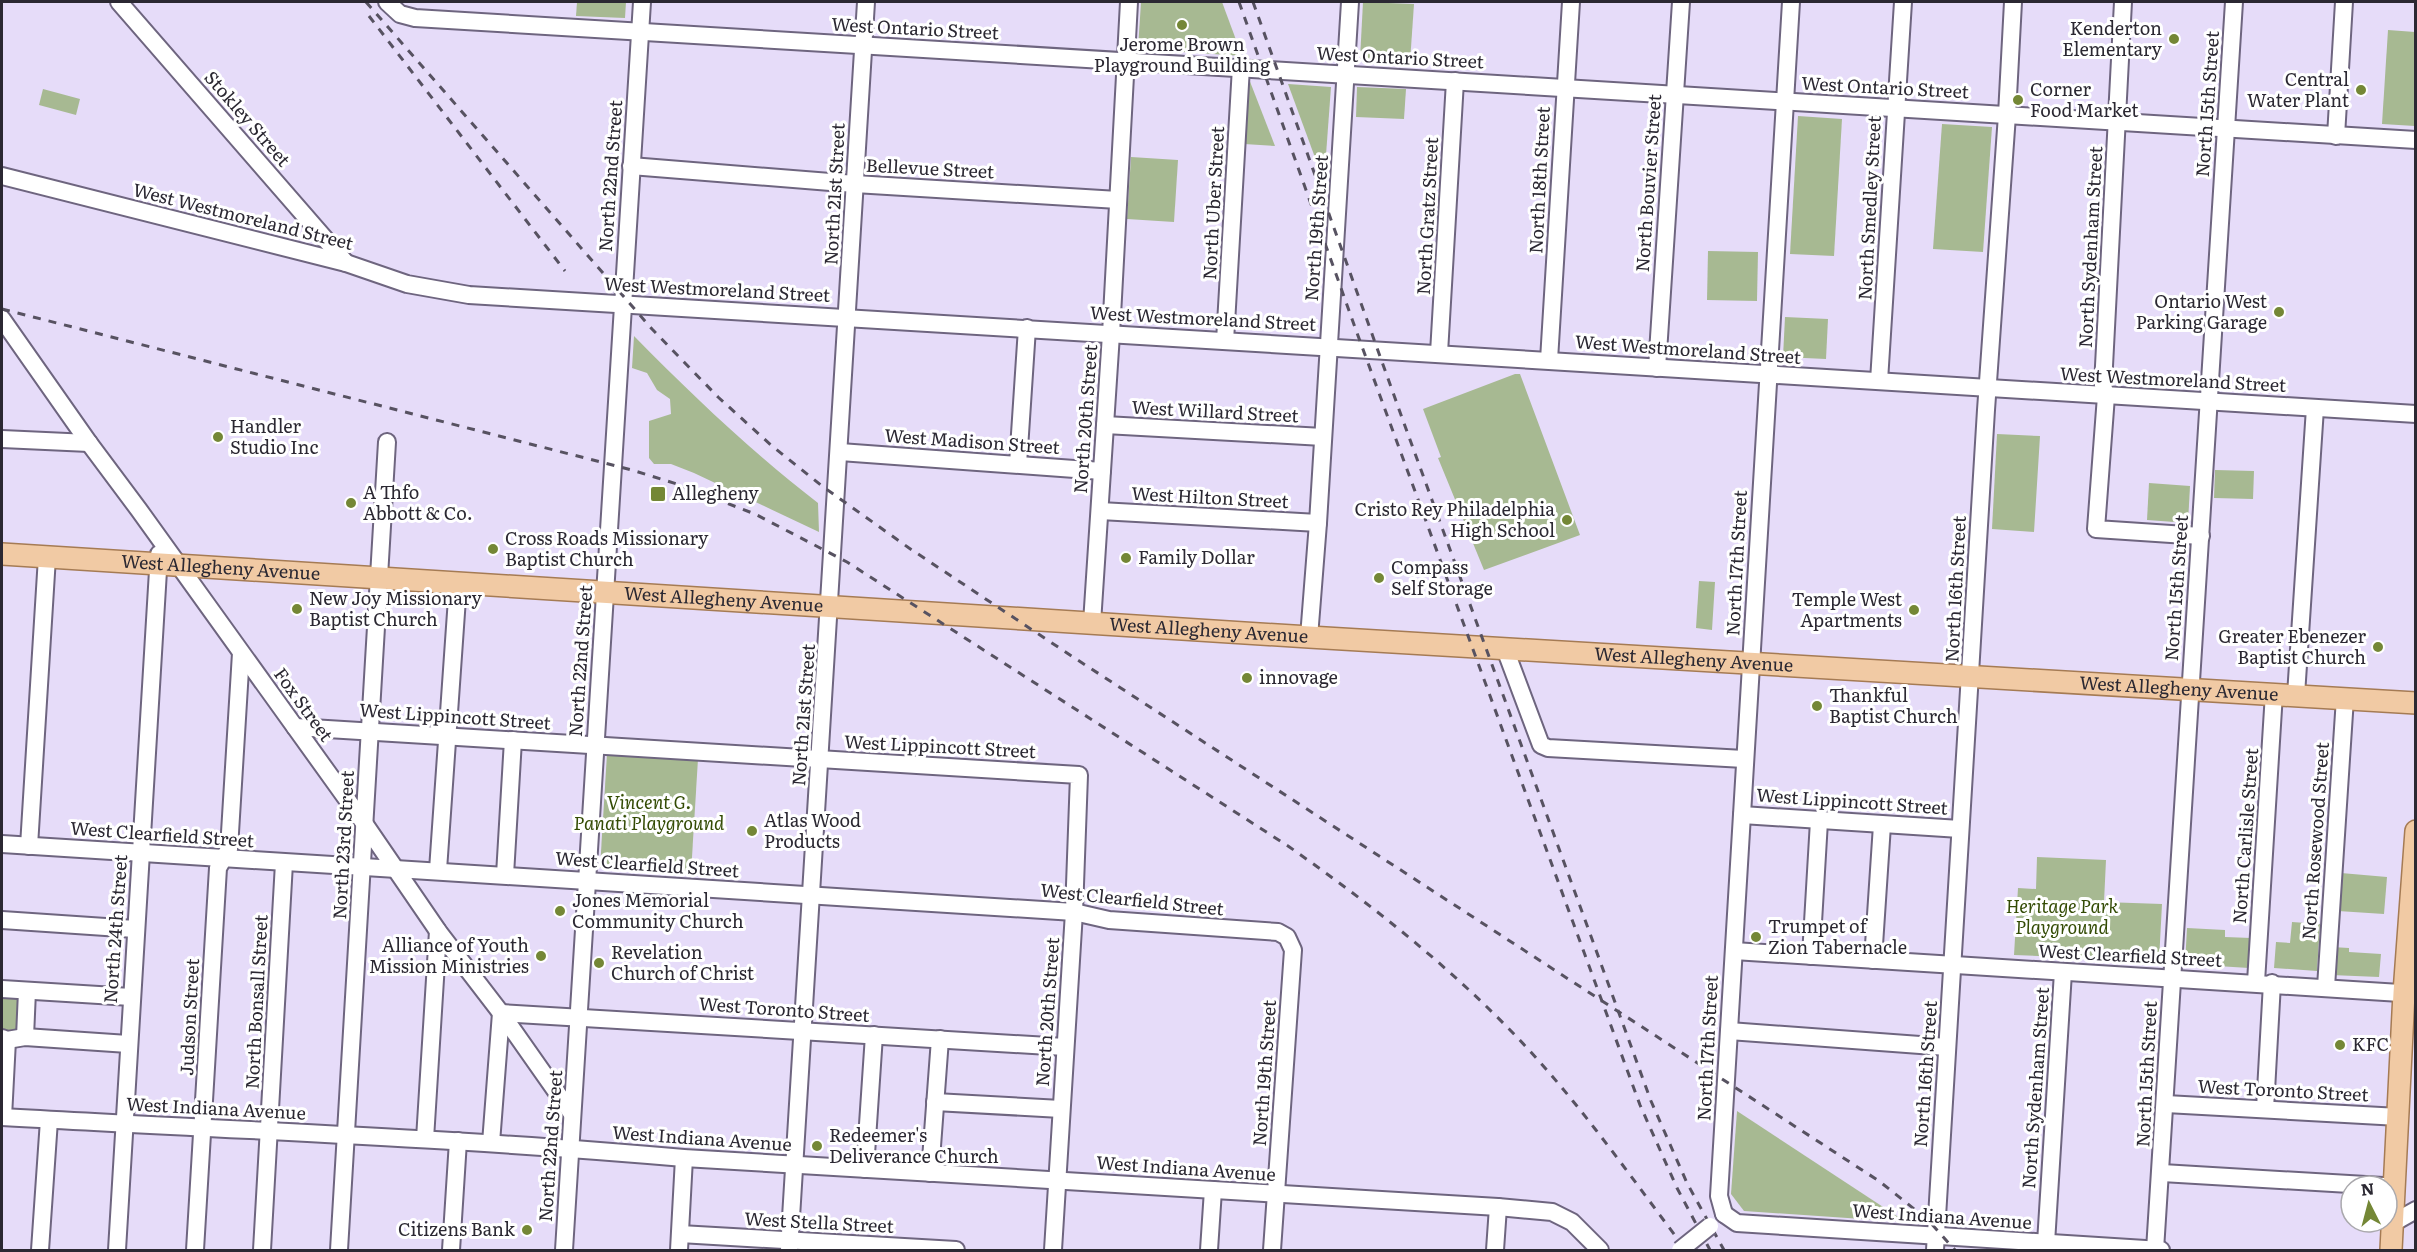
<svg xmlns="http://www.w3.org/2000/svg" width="2417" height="1252" font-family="Literata,serif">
<rect width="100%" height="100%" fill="#e6dcf9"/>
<g fill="#a7b992">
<path d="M577,2H626L625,18L576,16Z"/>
<path d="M1141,2H1222L1242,56L1138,49Z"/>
<path d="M1363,2L1414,4L1410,62L1360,59Z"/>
<path d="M2388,30L2415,32V126L2382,124Z"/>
<path d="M1249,79L1275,146L1244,144Z"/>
<path d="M1288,84L1331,87L1324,182Z"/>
<path d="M1357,87L1406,89L1404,119L1356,117Z"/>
<path d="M43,89L80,99L76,115L39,105Z"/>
<path d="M1798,116L1842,119L1834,256L1790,254Z"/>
<path d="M1942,124L1992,127L1983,252L1933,249Z"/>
<path d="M1131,157L1178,160L1174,222L1127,219Z"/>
<path d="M1708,251L1758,252L1757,301L1707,300Z"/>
<path d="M1785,317L1828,319L1826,359L1783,357Z"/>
<path d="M634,336C692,395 752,452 818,503L819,532L694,473L671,464H654L649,458V421L671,414L670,399L657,390L647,373L632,368Z"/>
<path d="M1515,374H1520L1580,535L1484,570L1438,458L1441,457L1423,409Z"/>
<path d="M1997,434L2040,436L2034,532L1992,529Z"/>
<path d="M2215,470L2254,471L2253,499L2214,498Z"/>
<path d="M2149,483L2190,486L2188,523L2147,520Z"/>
<path d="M1699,581L1715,582L1712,630L1696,628Z"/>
<path d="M607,754L698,759L691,873L600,868Z"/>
<path d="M2037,857L2106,860L2104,902L2162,904L2159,961L2014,955L2018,888L2036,889Z"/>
<path d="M2341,873L2387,877L2384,914L2338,911Z"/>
<path d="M2292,922L2320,924L2317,971L2274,968L2276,942L2290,943Z"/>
<path d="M2187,928L2225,930V937L2251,938L2249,968L2185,964Z"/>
<path d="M2332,947L2349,948V952L2381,954L2379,977L2331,975Z"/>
<path d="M2,994L22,996L19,1031L2,1030Z"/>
<path d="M1737,1111L1906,1222L1744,1211L1731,1194Z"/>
</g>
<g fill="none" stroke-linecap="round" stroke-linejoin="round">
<defs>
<g id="minor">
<path d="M119,2L346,263"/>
<path d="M387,2L400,14L415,18L2416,140"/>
<path d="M2123,2L2103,385L2106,396L2096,529L2201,536"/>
<path d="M2336,136L2344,2"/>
<path d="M631,166L855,184L1118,200"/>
<path d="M2,176L346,263L407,284L469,295L2416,414"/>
<path d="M2,319L89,443L139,510L364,823L438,931L501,1013L572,1114"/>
<path d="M1225,341L1241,67"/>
<path d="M1439,353L1455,81"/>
<path d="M1549,360L1571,2"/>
<path d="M1657,368L1681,2"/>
<path d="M1879,381L1903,2"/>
<path d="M1105,425L1323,437"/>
<path d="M2,439L89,443"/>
<path d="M840,452L1102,471"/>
<path d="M1018,464L1027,328"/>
<path d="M1100,511L1318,523"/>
<path d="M1092,623L1111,334L1129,2"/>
<path d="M1309,637L1318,523L1350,2"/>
<path d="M1505,649L1541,745L1548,748L1744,759"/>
<path d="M2296,695L2315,408"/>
<path d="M295,727L1079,775L1074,912L1053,1250"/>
<path d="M1742,815L1960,829"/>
<path d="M2,844L1074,912L1109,920L1278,932L1287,937L1293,950L1272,1250"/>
<path d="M29,846L47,557"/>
<path d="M438,870L458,584"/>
<path d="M505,875L513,740"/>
<path d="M2,920L135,929"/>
<path d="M1734,951L2416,994"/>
<path d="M1811,956L1819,821"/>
<path d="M1873,960L1882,825"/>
<path d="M2256,982L2274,693"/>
<path d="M2326,987L2345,698"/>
<path d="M2,989L131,997"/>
<path d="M1729,1031L1947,1047"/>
<path d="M25,1037L27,991"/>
<path d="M2,1038L7,1040L25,1037L128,1044"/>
<path d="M935,1102L1061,1109"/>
<path d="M2166,1104L2399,1117"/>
<path d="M2265,1109L2272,983"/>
<path d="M2,1117C229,1130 457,1138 684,1158L1498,1207L1552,1212L1572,1222L1600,1250"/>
<path d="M3,1117L7,1040"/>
<path d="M425,1139L438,931"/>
<path d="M491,1143L501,1013L1065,1047"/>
<path d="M865,1169L874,1035"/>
<path d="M930,1173L940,1039"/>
<path d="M2162,1173L2383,1186"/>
<path d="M1724,1214L1719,1196L1791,2"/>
<path d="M1724,1214L1737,1223L2161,1250"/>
<path d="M2393,1223L2416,1210"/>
<path d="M680,1234L956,1250"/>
<path d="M2046,1243L2063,972"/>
<path d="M40,1250L49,1120"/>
<path d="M117,1250L159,554"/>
<path d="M195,1250L218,868L229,849L241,653"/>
<path d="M262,1250L284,863"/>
<path d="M339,1250L387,442"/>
<path d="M451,1250L458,1141"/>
<path d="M564,1250L642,2"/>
<path d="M679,1250L684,1158"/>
<path d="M789,1250L866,2"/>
<path d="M1209,1250L1213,1190"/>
<path d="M1495,1250L1498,1207"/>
<path d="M1935,1250L1986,410L2007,115L2013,2"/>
<path d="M2155,1250L2234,2"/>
</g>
<g id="major">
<path id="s1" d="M2,554L1309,637L2416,703"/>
<path d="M2391,1250L2404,993L2416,831"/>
</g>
</defs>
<use href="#minor" stroke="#6e657f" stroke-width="20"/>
<use href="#major" stroke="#a57b54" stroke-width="24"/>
<use href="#minor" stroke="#fff" stroke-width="16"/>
<use href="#major" stroke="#f1caa4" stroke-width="21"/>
<g stroke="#575261" stroke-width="3" stroke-dasharray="8 8" stroke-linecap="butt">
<path d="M366,2L652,329L718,397L772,446L822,486L909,548L1070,655L1879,1181L1928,1220L1955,1250"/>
<path d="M1239,2L1357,333L1640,1105L1677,1188L1710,1250"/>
<path d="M1253,2L1405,426L1651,1101L1687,1183L1724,1250"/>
<path d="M369,16L565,271"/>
<path d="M2,309L632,470L677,484L755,514L847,562L1288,846C1368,902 1444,962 1512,1032C1577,1099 1630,1176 1686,1250"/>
</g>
<defs>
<path id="minor-bridge" d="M1680,1250L1710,1226"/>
</defs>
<use href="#minor-bridge" stroke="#6e657f" stroke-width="20" stroke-linecap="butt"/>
<use href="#minor-bridge" stroke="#fff" stroke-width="16"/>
</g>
<g fill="#748736" stroke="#fff" stroke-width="2">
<circle cx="1182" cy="25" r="6"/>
<circle cx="2174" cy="39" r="6"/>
<circle cx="2361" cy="90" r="6"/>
<circle cx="2018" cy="100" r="6"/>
<circle cx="2279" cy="312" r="6"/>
<circle cx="218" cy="437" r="6"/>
<rect x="650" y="486" width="16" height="16" rx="3"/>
<circle cx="351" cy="503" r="6"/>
<circle cx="1567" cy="520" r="6"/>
<circle cx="493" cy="549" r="6"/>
<circle cx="1126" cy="558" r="6"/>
<circle cx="1379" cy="578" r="6"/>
<circle cx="297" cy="609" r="6"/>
<circle cx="1914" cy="610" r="6"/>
<circle cx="2378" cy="647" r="6"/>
<circle cx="1247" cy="678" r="6"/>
<circle cx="1817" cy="706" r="6"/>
<circle cx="752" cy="831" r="6"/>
<circle cx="560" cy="911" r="6"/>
<circle cx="1756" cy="937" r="6"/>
<circle cx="541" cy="956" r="6"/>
<circle cx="599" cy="963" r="6"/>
<circle cx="2340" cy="1045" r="6"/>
<circle cx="817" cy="1146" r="6"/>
<circle cx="527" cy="1230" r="6"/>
</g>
<g text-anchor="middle" stroke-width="6" stroke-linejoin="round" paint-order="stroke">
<g font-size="18" fill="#2b2832" stroke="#fff">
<text transform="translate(915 29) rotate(3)" y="6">West Ontario Street</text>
<text transform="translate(1400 58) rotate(3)" y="6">West Ontario Street</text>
<text transform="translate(1885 88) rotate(3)" y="6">West Ontario Street</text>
<text transform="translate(2208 104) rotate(-86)" y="6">North 15th Street</text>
<text transform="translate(247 119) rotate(49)" y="6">Stokley Street</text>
<text transform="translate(930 169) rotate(3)" y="6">Bellevue Street</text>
<text transform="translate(611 176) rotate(-86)" y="6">North 22nd Street</text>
<text transform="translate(1540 180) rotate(-87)" y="6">North 18th Street</text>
<text transform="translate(1649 183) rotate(-86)" y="6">North Bouvier Street</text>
<text transform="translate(835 194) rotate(-87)" y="6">North 21st Street</text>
<text transform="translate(1214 203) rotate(-87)" y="6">North Uber Street</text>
<text transform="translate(1870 208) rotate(-87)" y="6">North Smedley Street</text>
<text transform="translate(1428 216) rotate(-87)" y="6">North Gratz Street</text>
<text transform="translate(243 217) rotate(14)" y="6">West Westmoreland Street</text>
<text transform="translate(1317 228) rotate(-86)" y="6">North 19th Street</text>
<text transform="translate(2091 247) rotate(-87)" y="6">North Sydenham Street</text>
<text transform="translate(717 290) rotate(3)" y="6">West Westmoreland Street</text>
<text transform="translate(1203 319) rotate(3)" y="6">West Westmoreland Street</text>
<text transform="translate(1688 350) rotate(4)" y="6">West Westmoreland Street</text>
<text transform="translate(2173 380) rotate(3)" y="6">West Westmoreland Street</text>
<text transform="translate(1215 412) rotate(3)" y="6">West Willard Street</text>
<text transform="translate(1086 419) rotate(-86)" y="6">North 20th Street</text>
<text transform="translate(972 442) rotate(4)" y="6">West Madison Street</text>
<text transform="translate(1210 498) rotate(3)" y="6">West Hilton Street</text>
<text transform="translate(1737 563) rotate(-87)" y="6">North 17th Street</text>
<text dy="6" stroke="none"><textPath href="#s1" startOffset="219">West Allegheny Avenue</textPath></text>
<text transform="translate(2177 588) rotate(-86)" y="6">North 15th Street</text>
<text transform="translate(1956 589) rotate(-87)" y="6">North 16th Street</text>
<text dy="6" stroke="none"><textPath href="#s1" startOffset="723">West Allegheny Avenue</textPath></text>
<text dy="6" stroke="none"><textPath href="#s1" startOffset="1209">West Allegheny Avenue</textPath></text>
<text dy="6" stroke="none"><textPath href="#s1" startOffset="1695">West Allegheny Avenue</textPath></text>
<text transform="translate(581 661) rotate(-86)" y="6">North 22nd Street</text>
<text dy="6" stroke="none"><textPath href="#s1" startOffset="2181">West Allegheny Avenue</textPath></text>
<text transform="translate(303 705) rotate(54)" y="6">Fox Street</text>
<text transform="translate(804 715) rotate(-86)" y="6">North 21st Street</text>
<text transform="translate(455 717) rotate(4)" y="6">West Lippincott Street</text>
<text transform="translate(940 747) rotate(3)" y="6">West Lippincott Street</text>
<text transform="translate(1852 802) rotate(4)" y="6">West Lippincott Street</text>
<text transform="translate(162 835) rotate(4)" y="6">West Clearfield Street</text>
<text transform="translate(2246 836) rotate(-86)" y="6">North Carlisle Street</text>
<text transform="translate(2316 841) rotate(-86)" y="6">North Rosewood Street</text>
<text transform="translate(344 845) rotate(-87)" y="6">North 23rd Street</text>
<text transform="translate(647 865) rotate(4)" y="6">West Clearfield Street</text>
<text transform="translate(1132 900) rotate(6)" y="6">West Clearfield Street</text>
<text transform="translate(116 929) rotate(-86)" y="6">North 24th Street</text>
<text transform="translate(2130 956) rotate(3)" y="6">West Clearfield Street</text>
<text transform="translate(257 1002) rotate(-87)" y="6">North Bonsall Street</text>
<text transform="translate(784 1010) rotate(4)" y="6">West Toronto Street</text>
<text transform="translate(1048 1012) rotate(-86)" y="6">North 20th Street</text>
<text transform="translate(190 1017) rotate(-87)" y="6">Judson Street</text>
<text transform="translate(1708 1048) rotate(-87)" y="6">North 17th Street</text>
<text transform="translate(1265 1073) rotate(-86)" y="6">North 19th Street</text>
<text transform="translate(1926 1074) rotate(-86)" y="6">North 16th Street</text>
<text transform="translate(2147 1074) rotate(-87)" y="6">North 15th Street</text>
<text transform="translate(2036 1088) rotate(-86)" y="6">North Sydenham Street</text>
<text transform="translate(2283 1091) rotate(3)" y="6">West Toronto Street</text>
<text transform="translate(216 1109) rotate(3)" y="6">West Indiana Avenue</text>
<text transform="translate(702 1139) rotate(4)" y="6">West Indiana Avenue</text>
<text transform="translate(551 1146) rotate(-86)" y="6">North 22nd Street</text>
<text transform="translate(1186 1169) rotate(4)" y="6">West Indiana Avenue</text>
<text transform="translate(1942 1217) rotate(4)" y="6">West Indiana Avenue</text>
<text transform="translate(819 1223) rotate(3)" y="6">West Stella Street</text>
</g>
<g font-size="18" fill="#2b2832" stroke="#fff" text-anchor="start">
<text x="2162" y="35" text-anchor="end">Kenderton<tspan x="2162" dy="21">Elementary</tspan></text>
<text x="1182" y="51" text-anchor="middle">Jerome Brown<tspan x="1182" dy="21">Playground Building</tspan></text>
<text x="2349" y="86" text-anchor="end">Central<tspan x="2349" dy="21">Water Plant</tspan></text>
<text x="2030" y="96">Corner<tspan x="2030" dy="21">Food Market</tspan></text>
<text x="2267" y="308" text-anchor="end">Ontario West<tspan x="2267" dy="21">Parking Garage</tspan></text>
<text x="230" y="433">Handler<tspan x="230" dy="21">Studio Inc</tspan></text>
<text x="363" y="499">A Thfo<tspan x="363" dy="21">Abbott &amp; Co.</tspan></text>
<text x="672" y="500">Allegheny</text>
<text x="1555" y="516" text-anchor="end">Cristo Rey Philadelphia<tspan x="1555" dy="21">High School</tspan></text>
<text x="505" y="545">Cross Roads Missionary<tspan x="505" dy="21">Baptist Church</tspan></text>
<text x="1138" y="564">Family Dollar</text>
<text x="1391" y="574">Compass<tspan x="1391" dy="21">Self Storage</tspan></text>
<text x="309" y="605">New Joy Missionary<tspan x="309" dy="21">Baptist Church</tspan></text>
<text x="1902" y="606" text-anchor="end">Temple West<tspan x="1902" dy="21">Apartments</tspan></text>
<text x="2366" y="643" text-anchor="end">Greater Ebenezer<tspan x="2366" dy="21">Baptist Church</tspan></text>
<text x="1259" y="684">innovage</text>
<text x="1829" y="702">Thankful<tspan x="1829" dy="21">Baptist Church</tspan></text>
<text x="764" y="827">Atlas Wood<tspan x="764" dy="21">Products</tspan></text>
<text x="572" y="907">Jones Memorial<tspan x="572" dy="21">Community Church</tspan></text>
<text x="1768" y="933">Trumpet of<tspan x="1768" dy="21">Zion Tabernacle</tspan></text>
<text x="529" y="952" text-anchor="end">Alliance of Youth<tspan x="529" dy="21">Mission Ministries</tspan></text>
<text x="611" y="959">Revelation<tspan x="611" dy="21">Church of Christ</tspan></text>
<text x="2352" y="1051">KFC</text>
<text x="829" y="1142">Redeemer's<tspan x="829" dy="21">Deliverance Church</tspan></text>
<text x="515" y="1236" text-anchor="end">Citizens Bank</text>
</g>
<g font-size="18" font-style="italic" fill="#334b04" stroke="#fff">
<text x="649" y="809">Vincent G.<tspan x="649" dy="21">Panati Playground</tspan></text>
<text x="2062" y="913">Heritage Park<tspan x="2062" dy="21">Playground</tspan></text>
</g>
</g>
<rect width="2417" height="1252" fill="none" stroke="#2b2832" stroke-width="6"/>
<g transform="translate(2369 1204) rotate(354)"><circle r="28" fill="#ffffff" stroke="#aaa9ad" stroke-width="1.5"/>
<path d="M0-4.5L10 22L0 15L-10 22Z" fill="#748736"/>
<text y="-9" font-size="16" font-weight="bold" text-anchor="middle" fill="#2b2832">N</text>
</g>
</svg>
